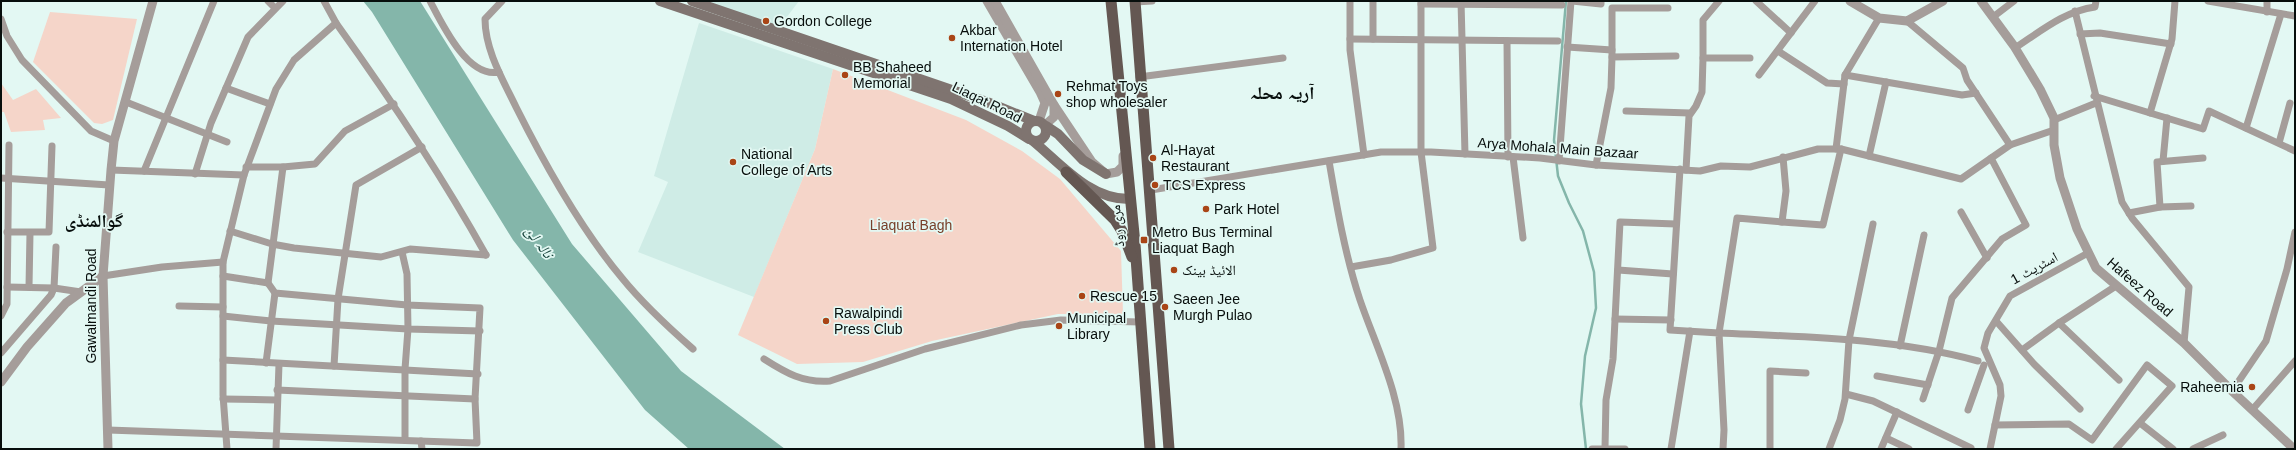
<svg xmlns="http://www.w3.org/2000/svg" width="2296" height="450" font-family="Helvetica,'Noto Naskh Arabic',sans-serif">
<rect width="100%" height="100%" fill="#e3f8f3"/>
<g fill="#cfece6">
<path d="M692,1H799L777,30Z"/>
<path d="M699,23L833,69L815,149L754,297L638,252L668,182L654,176Z"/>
</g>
<g fill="#f5d5c9">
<path d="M50,12L137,19L113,120L102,124L94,123L33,62Z"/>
<path d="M833,69L966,120L1022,151L1060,179L1121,251L1123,314H1058L932,341L863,362L797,364L738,335L815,149Z"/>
<path d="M1,83L13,100L36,89L61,118L43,120L45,130L11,132L4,112H1Z"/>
</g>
<path fill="#84b6aa" d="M363,1H420L572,244L681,371L785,449H689L645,410L513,240L372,12Z"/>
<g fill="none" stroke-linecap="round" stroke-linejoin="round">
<path stroke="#84b6aa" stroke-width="2.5" d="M1566,1L1554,140L1558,176L1569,203L1583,231L1594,272L1596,308L1585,356L1581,404L1586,449"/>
<g stroke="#a59d9a" stroke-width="7">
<path d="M268,1L275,8"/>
<path d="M430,1C442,24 468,79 499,72"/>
<path d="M502,1L485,19C485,50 503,80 516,107C545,165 580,228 622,278C643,304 668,327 693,349"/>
<path d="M1350,1V50L1364,155"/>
<path d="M1461,1L1465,154"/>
<path d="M1572,1L1601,4V1"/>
<path d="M1756,1L1791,33"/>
<path d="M2208,1L2295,16"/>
<path d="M1135,2L1152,1"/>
<path d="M1421,4L1562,5"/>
<path d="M2075,11L2122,202L2132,218L2189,287L2184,343"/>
<path d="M2267,12V1"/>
<path d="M1993,17L2014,1"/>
<path d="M1,19L7,36L22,60L91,131L114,141"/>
<path d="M1907,21L1963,68L1967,80L2010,145L2054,130"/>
<path d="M336,23C390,98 441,174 486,255"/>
<path d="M2080,34L2100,33L2171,44"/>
<path d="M1350,39L1558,41"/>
<path d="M1373,39V1"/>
<path d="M1507,41L1508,157"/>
<path d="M1567,47L1612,50"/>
<path d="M2015,48C2041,31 2065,11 2095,7L2096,1"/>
<path d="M1778,51L1827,83L1844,84"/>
<path d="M1612,57V8H1668"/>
<path d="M1703,58V20L1719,1"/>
<path d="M1759,75L1815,1"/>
<path d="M1845,75L1962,95L1976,93"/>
<path d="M1139,77L1283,58"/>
<path d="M226,88L270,104"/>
<path d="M2094,96L2203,129L2209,111L2295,151"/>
<path d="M126,102L227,142"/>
<path d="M1626,111L1690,113"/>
<path d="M2150,113L2172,39L2175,1"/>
<path d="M2054,120L2096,103"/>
<path d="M2246,128L2281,14"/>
<path d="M2279,143L2290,103"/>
<path d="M1836,149L1845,75L1879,18"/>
<path d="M1869,156L1886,82"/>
<path d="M1513,157L1523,238"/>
<path d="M1783,157L1786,191L1782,222L1737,218L1719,333C1806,337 1894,338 1978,361"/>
<path d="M1329,161C1337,208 1345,255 1360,300C1376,347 1403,399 1401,449"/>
<path d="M1559,161L1571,1"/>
<path d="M2163,161L2167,118"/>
<path d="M1596,165L1611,88L1612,57L1676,56"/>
<path d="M283,167L315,164L345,131L394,104"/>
<path d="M1680,169L1670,330L1719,333L1724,430L1723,449"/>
<path d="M111,170L244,175"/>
<path d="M1686,170L1689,116L1696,106L1702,92L1703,58H1750"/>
<path d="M144,171L214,1"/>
<path d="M195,174L211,123L248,37L283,1"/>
<path d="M1,178L109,185"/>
<path d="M1151,190L1381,152H1431L1540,158L1596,165L1700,171L1721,166L1750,167L1818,149H1841L1961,179L2010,145"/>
<path d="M2160,207L2157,162L2203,158"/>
<path d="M1961,212L1987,258"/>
<path d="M2129,213L2160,207L2191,206"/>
<path d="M1782,222L1823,225L1841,149"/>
<path d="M230,231L272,244L294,248L381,257L410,249L486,255"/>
<path d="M7,232H49L52,146"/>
<path d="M402,252L407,274L408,329L405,369V440"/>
<path d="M1351,267L1391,260L1433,248L1421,152V1"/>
<path d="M1618,270L1673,274"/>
<path d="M103,276L162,267L223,262"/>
<path d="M223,276L268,283"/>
<path d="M7,287L54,288L81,292"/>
<path d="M29,287L30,233"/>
<path d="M179,306L223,307"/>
<path d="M1,316L7,304L9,145"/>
<path d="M223,316L271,321L408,329L480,331"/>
<path d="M1615,319L1671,320"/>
<path d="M1996,321L2034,364L2080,409"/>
<path d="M2059,323L2119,380"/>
<path d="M1900,346L1924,235"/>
<path d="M2022,350L2059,323L2116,286"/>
<path d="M1,353L51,295L54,288L56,247"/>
<path d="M764,359C786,373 803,383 830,381L925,349L1021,325L1061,320L1140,322"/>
<path d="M223,360L478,374"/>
<path d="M266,363L275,293"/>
<path d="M334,366L338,299L356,185L422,147"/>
<path d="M1877,376L1928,385"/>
<path d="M277,390L475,399"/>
<path d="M2232,391L2266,341L2287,269L2295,232"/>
<path d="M1846,394L1873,401L1971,448"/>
<path d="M223,399L277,400"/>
<path d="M1923,399L1939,351L1952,298L2002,239L2026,225L1991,158"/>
<path d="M1968,410L1984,365"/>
<path d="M2252,410L2295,361"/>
<path d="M2140,423L2173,449"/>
<path d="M1995,425L2069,424L2092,440L2147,365L2172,386L2116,449"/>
<path d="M108,430L477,443L475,399L480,308L407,305L275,293L268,283L283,167H246"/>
<path d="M1886,438L1909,449"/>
<path d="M421,441L422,449"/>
<path d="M1605,448L1606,400L1613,359L1620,222L1676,224"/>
<path d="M227,449L223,395V262L244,175L276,89L294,60L336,23L324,1"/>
<path d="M276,449L279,364"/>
<path d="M1592,449H1625"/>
<path d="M1671,449L1690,331"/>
<path d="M1770,449V371L1806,373"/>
<path d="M1829,449L1840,420L1845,399L1849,340L1873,224"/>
<path d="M1881,449L1897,412"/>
<path d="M1990,449L2001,396L2000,385L1984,348L1988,333L2010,296L2088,253"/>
<path d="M2193,449L2223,435"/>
</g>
<g stroke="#a59d9a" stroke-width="9">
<path d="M987,1L1040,92L1045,103L1039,121"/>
<path d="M995,1L1054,105L1092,162L1106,174L1117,172L1123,166V156"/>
<path d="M1850,1L1879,18L1907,21L1943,1"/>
<path d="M1981,1L2014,46L2040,89L2054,118V145L2060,178L2077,229L2096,268L2184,343L2232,391L2294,449"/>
<path d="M1045,125L1054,117V105"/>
<path d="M1,382L27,347L66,303L103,276"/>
<path d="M108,449L103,276L111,170L114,141L153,1"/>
</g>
<g stroke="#7f7470" stroke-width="10">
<path d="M660,1L951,99L1008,126L1029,139"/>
<path d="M692,1L987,102L1034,121"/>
<circle cx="1036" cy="131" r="10"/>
<path d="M1046,126L1058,134L1083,160L1106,174"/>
<path d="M1033,141C1061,164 1089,199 1129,199"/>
</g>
<g stroke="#645752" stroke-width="11">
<path d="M1111,1L1135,244L1150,449"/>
<path d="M1135,1L1169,449"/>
<path d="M1066,172L1115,220L1122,231L1132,257"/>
</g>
</g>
<g fill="#a94516" stroke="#e3f8f3" stroke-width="1.5">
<circle cx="766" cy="21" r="4"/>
<circle cx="952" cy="38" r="4"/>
<circle cx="845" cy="75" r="4"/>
<circle cx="1058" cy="94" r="4"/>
<circle cx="1153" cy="158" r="4"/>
<circle cx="733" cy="162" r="4"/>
<circle cx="1155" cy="185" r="4"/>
<circle cx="1206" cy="209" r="4"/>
<rect x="1140" y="236" width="8" height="8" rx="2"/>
<circle cx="1174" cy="270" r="4"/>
<circle cx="1082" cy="296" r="4"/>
<circle cx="1165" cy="307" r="4"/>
<circle cx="826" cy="321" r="4"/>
<circle cx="1059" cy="326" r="4"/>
<circle cx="2252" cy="387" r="4"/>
</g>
<g text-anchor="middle" stroke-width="3.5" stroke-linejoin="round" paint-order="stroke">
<g font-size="14" fill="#070e0c" stroke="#e3f8f3" text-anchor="start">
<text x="774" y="26">Gordon College</text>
<text x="960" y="35">Akbar<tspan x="960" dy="16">Internation Hotel</tspan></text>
<text x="853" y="72">BB Shaheed<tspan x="853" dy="16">Memorial</tspan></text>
<text x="1066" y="91">Rehmat Toys<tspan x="1066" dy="16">shop wholesaler</tspan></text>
<text x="1161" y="155">Al-Hayat<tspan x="1161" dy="16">Restaurant</tspan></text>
<text x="741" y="159">National<tspan x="741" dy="16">College of Arts</tspan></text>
<text x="1163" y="190">TCS Express</text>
<text x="1214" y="214">Park Hotel</text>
<text x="1152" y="237">Metro Bus Terminal<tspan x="1152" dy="16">Liaquat Bagh</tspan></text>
<text x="1182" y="275">الائیڈ بینک</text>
<text x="1090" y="301">Rescue 15</text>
<text x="1173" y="304">Saeen Jee<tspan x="1173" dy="16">Murgh Pulao</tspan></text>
<text x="834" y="318">Rawalpindi<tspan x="834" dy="16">Press Club</tspan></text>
<text x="1067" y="323">Municipal<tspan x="1067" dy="16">Library</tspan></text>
<text x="2244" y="392" text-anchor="end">Raheemia</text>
</g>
<g font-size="14" fill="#070e0c" stroke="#e3f8f3">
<text transform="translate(987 102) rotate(26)" y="5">Liaqat Road</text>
<text transform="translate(1558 148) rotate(4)" y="5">Arya Mohala Main Bazaar</text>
<text transform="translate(1117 226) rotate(-96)" y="5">مری روڈ</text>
<text transform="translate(2034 268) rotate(-29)" y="5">اسٹریٹ 1</text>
<text transform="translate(2140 287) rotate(41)" y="5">Hafeez Road</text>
<text transform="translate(91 306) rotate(-90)" y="5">Gawalmandi Road</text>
</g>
<g font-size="14" fill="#78402a" stroke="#e3f8f3">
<text x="911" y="230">Liaquat Bagh</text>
</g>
<g font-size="15" font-style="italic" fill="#123f37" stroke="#e3f8f3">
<text transform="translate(539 242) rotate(53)" y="5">نالہ لئ</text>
</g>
<g font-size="18" font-weight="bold" fill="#070e0c" stroke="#e3f8f3">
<text x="1282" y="99">آریہ محلہ</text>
<text x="94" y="227">گوالمنڈی</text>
</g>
</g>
<rect width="2296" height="450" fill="none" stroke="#070e0c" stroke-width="4"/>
</svg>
